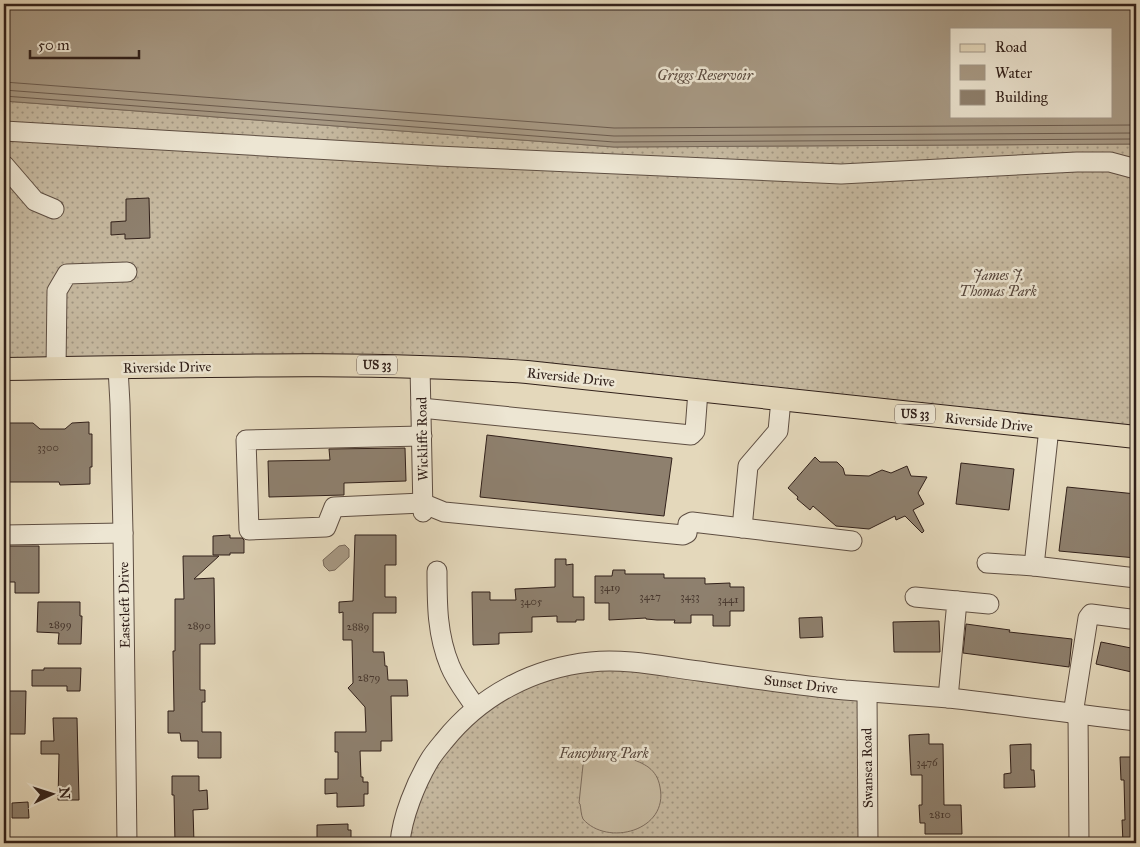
<svg xmlns="http://www.w3.org/2000/svg" width="1140" height="847" font-family="'IM FELL Great Primer',serif">
<defs>
<pattern id="grass-dots" width="8" height="8" patternUnits="userSpaceOnUse" patternTransform="scale(1.25)"><rect width="8" height="8" fill="#c6b9a0"/><path d="M2 2h.1M6 6h.1" fill="none" stroke="#a19682" stroke-width="1.8" stroke-linecap="round"/></pattern>
</defs>
<rect width="100%" height="100%" fill="#e4d8bb"/>
<filter id="stains"><feTurbulence type="fractalNoise" baseFrequency=".004" numOctaves="4"/><feColorMatrix values="0 0 0 0 .2 0 0 0 0 .09 0 0 0 0 .02 0 0 0 .5 -.17"/></filter>
<radialGradient id="worn" r=".72"><stop offset=".6" stop-color="#630" stop-opacity="0"/><stop offset="1" stop-color="#630" stop-opacity=".3"/></radialGradient>
<g fill="url(#grass-dots)" stroke="#7c6c5d">
<path d="M4,101L614,147L1136,144V437L527,372L4,369Z"/>
<path d="M592,661L867,692L868,843H400L413,793L476,708Z"/>
</g>
<path fill="#c6b9a0" stroke="#7c6c5d" d="M593,756H627L628,758C644,763 657,769 660,787C669,831 607,847 583,819C581,815 581,809 580,804L579,803L583,765Z"/>
<g fill="#a79984" stroke="#78695a" fill-rule="evenodd">
<path d="M4,4H1136V144L614,147L4,101ZM951,29H1111V116H951Z"/>
<path d="M345,545L349,549V557L335,570L329,571L324,566L323,560L339,546Z"/>
</g>
<g fill="none" stroke-linecap="round" stroke-linejoin="round">
<g stroke="#6c5c4f" stroke-width="1">
<path d="M4,82L614,128L1136,125"/>
<path d="M4,90L614,136L1136,133"/>
<path d="M4,96L614,142L1136,139"/>
</g>
</g>
<g fill="#8e806e" stroke="#31201a">
<path d="M149,198L150,238L125,239V234L111,235V222L126,221V199Z"/>
<path d="M89,422V434H92V467H90V484L60,485L59,482H7V461H4V423H33L40,429H65L72,423Z"/>
<path d="M487,435L672,458L664,516L480,497Z"/>
<path d="M405,448L406,481L344,483V495L269,497L268,461L330,460L329,449Z"/>
<path d="M815,457L820,462H837L843,468L845,475L869,476L882,470L891,473L907,466L911,476L927,477L918,493L924,504L913,510L924,531L922,533L905,516L896,520L895,516L869,529L836,526L813,506L810,510L797,499L798,497L788,488Z"/>
<path d="M961,463L1014,469L1009,510L956,504Z"/>
<path d="M1067,487L1136,494V558L1059,551Z"/>
<path d="M230,535V538H242L244,540V553H230V555H213V536Z"/>
<path d="M355,535H396V565H385V597H396V613H373V652H384L385,666H387L388,680H407L408,696H391L392,741H381V751H360L361,777H363V782H368V794H364V806L337,807V793L325,794V779H338V752H335V732H366L365,707L348,688L353,683L352,640H343V612L339,613V602L353,601Z"/>
<path d="M8,546H39V593H15V582H8Z"/>
<path d="M183,556H219L194,579L214,578L215,644H200V690H205V702H202V732H221V758H198V741H181L180,733H168V711H174L173,651H175V599H184Z"/>
<path d="M555,559H566V565L573,564V597H584V620H576V622H557V616L532,617V632L499,633V644L473,645L472,592H490V600H516L515,589L555,587Z"/>
<path d="M613,570H625V574H664V578H705V584L730,583V587H744V611H730V626H713V615H691V623H674L675,620H657L646,619V618L609,620V603H595V576H612Z"/>
<path d="M38,602H80V616H82L81,644H58L59,633L37,632Z"/>
<path d="M822,617L823,637L800,638L799,618Z"/>
<path d="M939,621L940,652H894L893,622Z"/>
<path d="M966,624L1010,630L1009,632L1072,639L1069,667L963,653Z"/>
<path d="M1101,642L1136,649V673L1096,664Z"/>
<path d="M44,668H81L80,691H67V686H32V670H44Z"/>
<path d="M9,691H26L25,734H8Z"/>
<path d="M53,718H77L79,800H58L59,754H41V741H54Z"/>
<path d="M929,734V744H943L944,805H961L962,834H925V823H920L919,805H922V775H911L909,735Z"/>
<path d="M1031,744V770H1034L1035,787L1004,788V774L1011,773L1010,745Z"/>
<path d="M1120,757H1136V843H1123L1122,820H1125L1124,780H1121Z"/>
<path d="M172,776H199V791L207,790L208,809L193,810L194,843H175L174,795H172Z"/>
<path d="M28,802L29,818H12V803Z"/>
<path d="M348,824V830H351V840H349V843H317V825Z"/>
</g>
<g fill="none" stroke-linecap="round" stroke-linejoin="round">
<defs>
<g id="minor">
<path d="M4,131L437,156L841,174L1077,162H1110L1136,169"/>
<path d="M4,165L35,201L54,209"/>
<path d="M420,366L423,512"/>
<path d="M118,368L120,404L123,533L127,843"/>
<path d="M56,369L57,291L67,274L127,272"/>
<path d="M421,408L691,435L695,431L698,391"/>
<path d="M1049,428L1034,566L1136,578"/>
<path d="M422,436L246,440L249,530L326,527L334,507L422,503L444,512L683,535L687,533L688,524L692,522L852,541"/>
<path d="M742,528L748,466L778,431L781,400"/>
<path d="M4,535L123,533"/>
<path d="M987,563L1034,566"/>
<path d="M437,571C437,604 437,635 450,666C456,681 467,694 476,708"/>
<path d="M915,597L957,601L948,698"/>
<path d="M957,601L989,604"/>
<path d="M867,692L868,843"/>
<path d="M1073,714L1088,618L1091,614L1130,619"/>
<path d="M1078,714L1079,843"/>
<path d="M400,843C402,817 416,783 429,761C433,754 439,747 444,741C481,695 533,668 591,662C625,658 666,667 699,671C748,678 796,685 845,690C880,693 914,695 949,698C1012,705 1074,714 1136,721"/>
</g>
<path id="major" d="M4,369C178,367 353,360 527,372L1136,437"/>
</defs>
<use href="#minor" stroke="#5e4e42" stroke-width="21"/>
<use href="#major" stroke="#31201a" stroke-width="24"/>
<use href="#minor" stroke="#ede6d3" stroke-width="19"/>
<use href="#major" stroke="#e4d8bb" stroke-width="22"/>
</g>
<g text-anchor="middle" stroke-width="5" stroke-linejoin="round" paint-order="stroke">
<g font-size="11" fill="#48382f">
<text x="48" y="451">3300</text>
<text x="610" y="591">3419</text>
<text x="650" y="600">3427</text>
<text x="690" y="600">3433</text>
<text x="728" y="603">3441</text>
<text x="531" y="605">3405</text>
<text x="60" y="628">2899</text>
<text x="199" y="629">2890</text>
<text x="358" y="630">2889</text>
<text x="369" y="681">2879</text>
<text x="927" y="766">3476</text>
<text x="940" y="818">2810</text>
</g>
<g fill="#ede6d3" stroke="#695b52" stroke-width="1">
<rect x="357" y="355.5" width="40" height="19" rx="4"/>
<rect x="895" y="404.5" width="40" height="19" rx="4"/>
</g>
<g font-size="12" font-weight="bold" fill="#31201a">
<text x="377" y="369">US 33</text>
<text x="915" y="418">US 33</text>
</g>
<g font-size="14" font-style="italic" fill="#56463c" stroke="#ede6d3">
<text x="998" y="280">James J.<tspan x="998" dy="16">Thomas Park</tspan></text>
<text x="604" y="758">Fancyburg Park</text>
</g>
<g font-size="14" fill="#31201a" stroke="#ede6d3">
<text transform="translate(167 367) rotate(-1)" y="5">Riverside Drive</text>
<text transform="translate(571 377) rotate(6)" y="5">Riverside Drive</text>
<text transform="translate(989 422) rotate(6)" y="5">Riverside Drive</text>
<text transform="translate(422 439) rotate(-91)" y="5">Wickliffe Road</text>
<text transform="translate(124 605) rotate(-91)" y="5">Eastcleft Drive</text>
<text transform="translate(801 684) rotate(7)" y="5">Sunset Drive</text>
<text transform="translate(867 768) rotate(-91)" y="5">Swansea Road</text>
</g>
<g font-size="15" font-style="italic" fill="#5a4a3f" stroke="#ede6d3">
<text x="705" y="80">Griggs Reservoir</text>
</g>
</g>
<rect width="1140" height="847" fill="none" stroke="#e4d8bb" stroke-width="20"/>
<rect x="5" y="5" width="1130" height="837" fill="none" stroke="#31201a" stroke-width="2.5"/>
<rect x="10" y="10" width="1120" height="827" fill="none" stroke="#31201a"/>
<rect x="950" y="28" width="162" height="90" fill="#ede6d3" stroke="#a29789"/>
<rect x="960" y="44" width="25" height="8" fill="#e4d8bb" stroke="#a29789"/>
<text x="995" y="52" font-size="15" fill="#31201a">Road</text>
<rect x="960" y="65" width="25" height="15" fill="#a79984" stroke="#a29789"/>
<text x="995" y="78" font-size="15" fill="#31201a">Water</text>
<rect x="960" y="90" width="25" height="15" fill="#8e806e" stroke="#a29789"/>
<text x="995" y="102" font-size="15" fill="#31201a">Building</text>
<g transform="translate(52 794) rotate(86)" stroke="#ede6d3" stroke-width="4" paint-order="stroke">
<path d="M0-4L9 19L0 12L-9 19Z" fill="#31201a"/>
<text y="-8" font-size="14" font-weight="bold" text-anchor="middle" fill="#31201a">N</text>
</g>
<path d="M30 50v8h109v-8" fill="none" stroke="#31201a" stroke-width="2.5"/>
<text x="38" y="50" font-size="15" fill="#31201a" stroke="#ede6d3" stroke-width="4" paint-order="stroke">50 m</text>
<rect width="100%" height="100%" filter="url(#stains)"/>
<rect width="100%" height="100%" fill="url(#worn)"/>
</svg>
